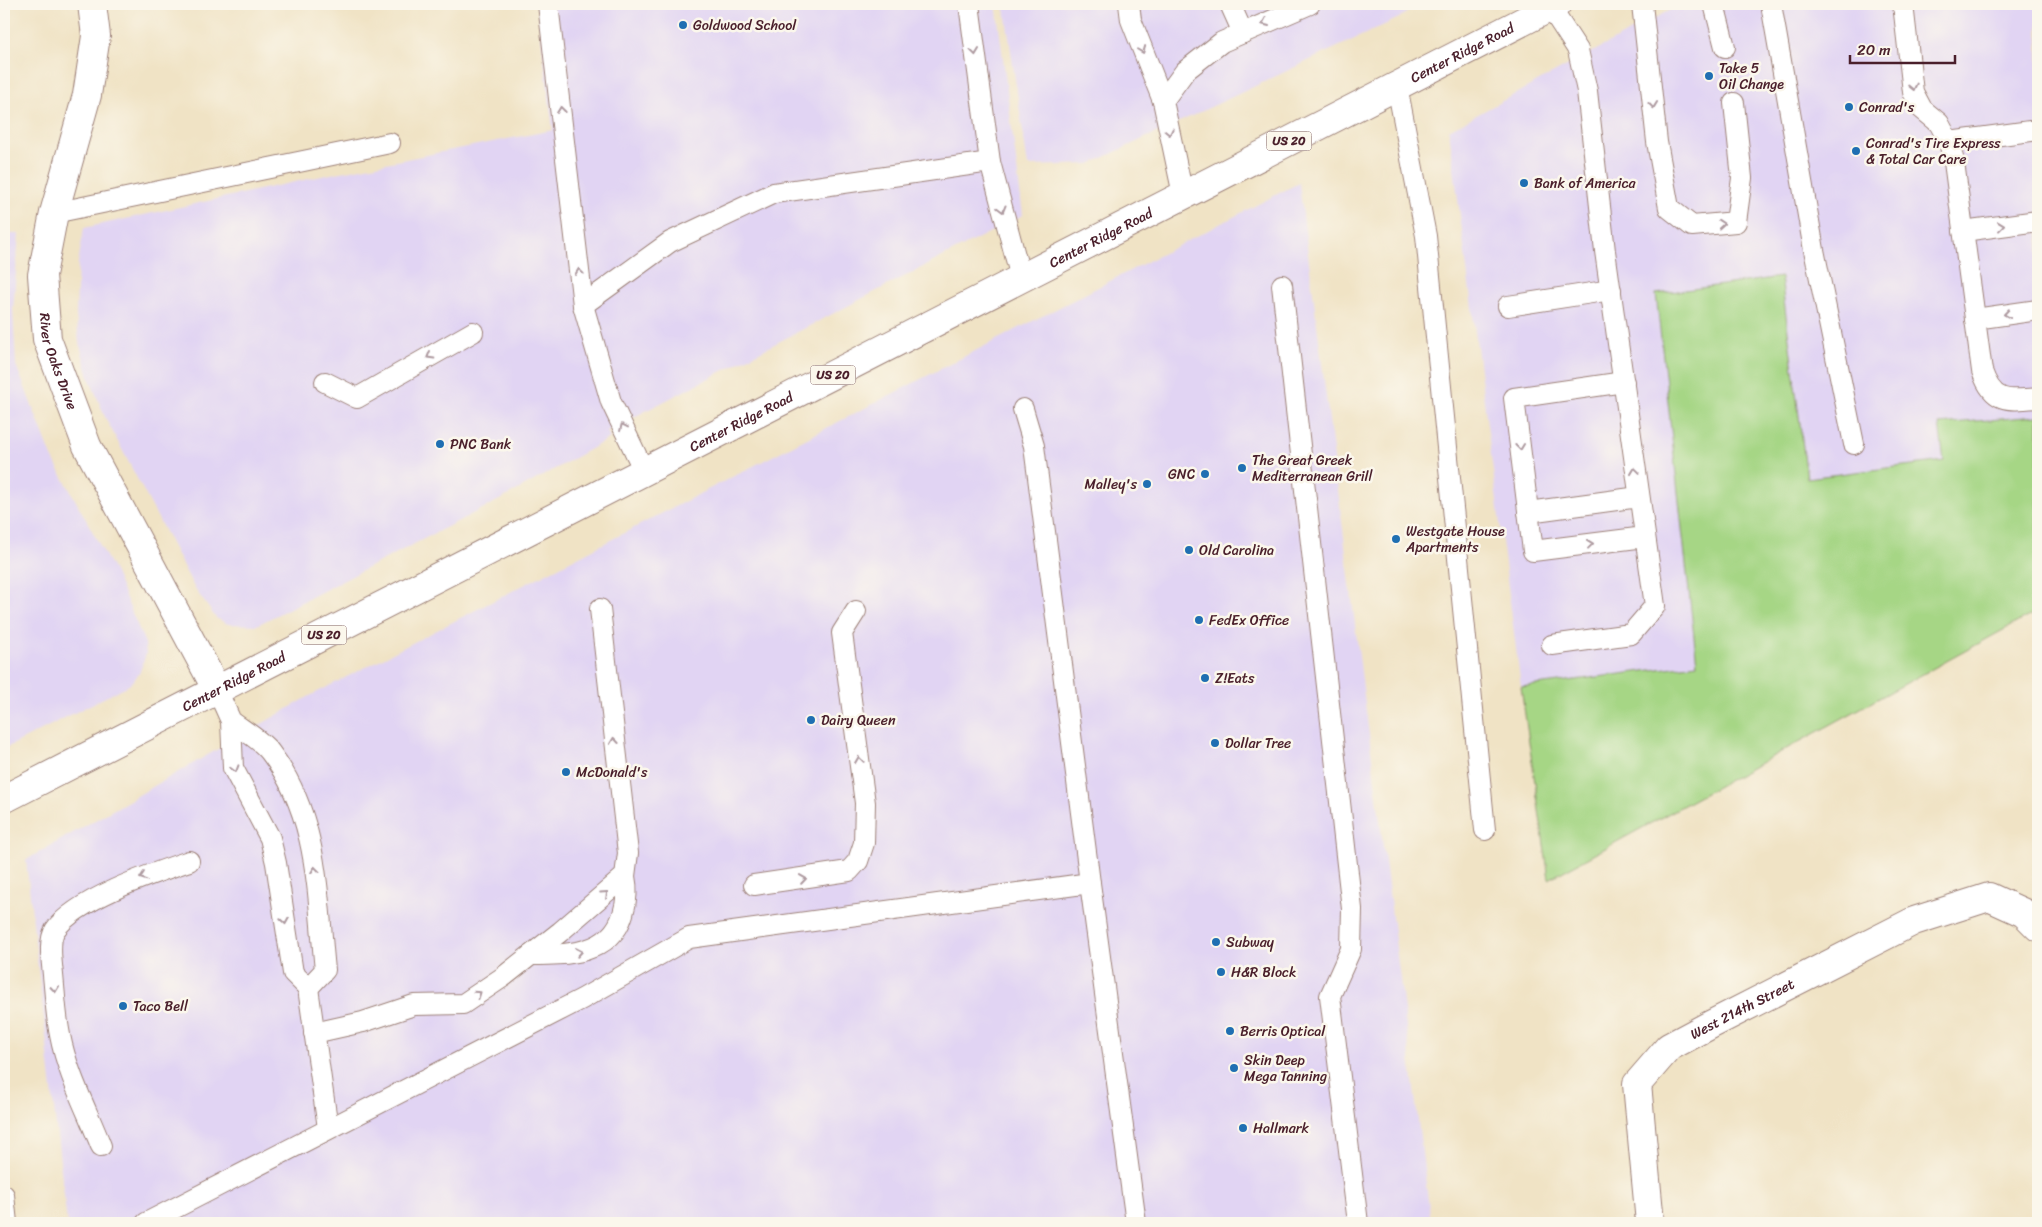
<svg xmlns="http://www.w3.org/2000/svg" width="2042" height="1227" font-family="Sriracha,sans-serif">
<rect width="100%" height="100%" fill="#fbf7ec"/>
<filter id="ink" filterUnits="userSpaceOnUse"><feTurbulence type="fractalNoise" baseFrequency=".02" numOctaves="2"/><feDisplacementMap in="SourceGraphic" scale="10" xChannelSelector="R" yChannelSelector="G"/><feConvolveMatrix kernelMatrix="1 2 1 2 8 2 1 2 1" color-interpolation-filters="sRGB"/></filter>
<filter id="wash" filterUnits="userSpaceOnUse"><feTurbulence type="fractalNoise" baseFrequency=".0096" numOctaves="4" result="noise"/><feDisplacementMap in="SourceGraphic" scale="20" xChannelSelector="R" yChannelSelector="G"/><feGaussianBlur stdDeviation="1.12" result="paint"/><feColorMatrix in="noise" values="0 0 0 0 0 0 0 0 0 0 0 0 0 0 0 0 0 1.4 0 .05"/><feComposite in="paint" operator="in"/></filter>
<g filter="url(#wash)">
<rect width="100%" height="100%" fill="#f0e3c5"/>
<g fill="#e1d4f3">
<path d="M537,4H996L1023,215L607,431L610,438L505,497L257,625L228,624L216,618L195,589L105,417L89,377L79,342L76,314L78,263L84,228L336,173L553,130Z"/>
<path d="M1004,4H1418L1399,18L1090,164L1028,166Z"/>
<path d="M1681,4H2038V416L1939,424L1944,461L1807,478L1781,277L1656,294L1697,664L1521,687L1449,130Z"/>
<path d="M1299,183L1431,1223H67L26,860L310,696Z"/>
<path d="M4,234H19L13,310L16,365L52,457L115,573L145,643L146,654L139,674L129,685L4,749Z"/>
</g>
<path fill="#a6d685" stroke="#787a58" d="M1781,277L1807,478L1944,461L1939,424L2038,416V611L1549,879L1521,687L1697,664L1656,294Z"/>
</g>
<g filter="url(#ink)">
<g fill="none" stroke-linecap="round" stroke-linejoin="round">
<defs>
<g id="service">
<path d="M548,4L583,305L611,402L644,471"/>
<path d="M969,4L990,162L1021,278"/>
<path d="M1129,4L1131,20L1163,101"/>
<path d="M1230,4L1243,33"/>
<path d="M1642,4L1657,142L1669,208L1692,226L1736,222L1742,178L1734,103"/>
<path d="M1714,4L1725,47"/>
<path d="M1771,4L1814,250L1854,444"/>
<path d="M1903,4L1913,92L1922,109L1939,123L1949,142L1954,162L1982,371C1993,403 2007,401 2038,398"/>
<path d="M1550,7L1578,50L1587,91L1605,251L1655,606L1631,634L1552,645"/>
<path d="M1397,86L1426,236L1485,830"/>
<path d="M1949,142L2038,130"/>
<path d="M1183,195L1163,101L1185,71L1222,42L1310,4"/>
<path d="M54,213L390,143"/>
<path d="M1963,231L2038,221"/>
<path d="M1282,285L1352,909L1351,949L1330,996L1358,1223"/>
<path d="M583,305L670,242L774,193L990,162"/>
<path d="M1508,306L1611,290"/>
<path d="M1975,319L2038,310"/>
<path d="M325,382L357,398L473,332"/>
<path d="M1624,382L1514,398L1533,551L1645,537"/>
<path d="M1528,512L1639,497"/>
<path d="M217,690L231,721L233,768L270,838L276,863L293,973L308,988L325,970C317,893 319,816 270,752C261,740 243,730 231,721"/>
<path d="M1090,883L1136,1223"/>
<path d="M754,885L849,871L858,861L864,843L865,803L842,633L856,611"/>
<path d="M531,955C566,955 611,955 623,914C627,901 628,890 625,876"/>
<path d="M308,988L328,1128"/>
<path d="M314,1033L363,1022L414,1005L463,1004L503,977L560,932L625,876L628,853L600,609"/>
<path d="M101,1146C87,1110 67,1073 60,1035C56,1016 55,995 53,975C52,963 48,941 55,930C76,899 154,873 189,861"/>
<path d="M4,1195L7,1223"/>
<path d="M146,1223L582,999L689,938L1090,883L1034,446L1023,409"/>
</g>
<g id="minor">
<path id="s1" d="M92,4L96,36L87,95L54,213L42,275L47,339L87,446L217,690"/>
<path id="s2" d="M1650,1223L1637,1084L1669,1047L1712,1024L1914,921L1989,897L2024,913L2038,927"/>
</g>
<g id="primary">
<path id="s3" d="M4,799L1557,4"/>
</g>
</defs>
<use href="#service" stroke="#9d8178" stroke-width="22"/>
<use href="#minor" stroke="#9d8178" stroke-width="30"/>
<use href="#primary" stroke="#9d8178" stroke-width="30"/>
<use href="#service" stroke="#fff" stroke-width="20"/>
<use href="#minor" stroke="#fff" stroke-width="28"/>
<use href="#primary" stroke="#fff" stroke-width="28"/>
</g>
<defs><path id="oneway-chevron" d="M-2-3.5L2.5 0L-2 3.5" fill="none" stroke-width="1.6" stroke-linecap="round" stroke-linejoin="round" transform="scale(1.25)"/></defs>
<g stroke="#ae9aa0">
<use href="#oneway-chevron" transform="translate(1265 23) rotate(156)"/>
<use href="#oneway-chevron" transform="translate(1142 50) rotate(69)"/>
<use href="#oneway-chevron" transform="translate(975 52) rotate(83)"/>
<use href="#oneway-chevron" transform="translate(1913 87) rotate(77)"/>
<use href="#oneway-chevron" transform="translate(1653 105) rotate(84)"/>
<use href="#oneway-chevron" transform="translate(561 110) rotate(-97)"/>
<use href="#oneway-chevron" transform="translate(1169 132) rotate(78)"/>
<use href="#oneway-chevron" transform="translate(1002 209) rotate(75)"/>
<use href="#oneway-chevron" transform="translate(1721 224) rotate(-5)"/>
<use href="#oneway-chevron" transform="translate(2001 226) rotate(-7)"/>
<use href="#oneway-chevron" transform="translate(579 272) rotate(-97)"/>
<use href="#oneway-chevron" transform="translate(2007 314) rotate(172)"/>
<use href="#oneway-chevron" transform="translate(430 356) rotate(150)"/>
<use href="#oneway-chevron" transform="translate(623 427) rotate(-115)"/>
<use href="#oneway-chevron" transform="translate(1520 447) rotate(83)"/>
<use href="#oneway-chevron" transform="translate(1635 471) rotate(-98)"/>
<use href="#oneway-chevron" transform="translate(1590 544) rotate(-7)"/>
<use href="#oneway-chevron" transform="translate(614 741) rotate(-96)"/>
<use href="#oneway-chevron" transform="translate(859 760) rotate(-98)"/>
<use href="#oneway-chevron" transform="translate(235 769) rotate(73)"/>
<use href="#oneway-chevron" transform="translate(315 870) rotate(-96)"/>
<use href="#oneway-chevron" transform="translate(143 877) rotate(161)"/>
<use href="#oneway-chevron" transform="translate(803 879) rotate(-8)"/>
<use href="#oneway-chevron" transform="translate(605 894) rotate(-42)"/>
<use href="#oneway-chevron" transform="translate(285 921) rotate(81)"/>
<use href="#oneway-chevron" transform="translate(579 952) rotate(-10)"/>
<use href="#oneway-chevron" transform="translate(55 989) rotate(84)"/>
<use href="#oneway-chevron" transform="translate(478 994) rotate(-35)"/>
</g>
</g>
<g fill="#1f6fb2" stroke="#fbf7ec" stroke-width="2">
<circle cx="683" cy="25" r="5"/>
<circle cx="1709" cy="76" r="5"/>
<circle cx="1849" cy="107" r="5"/>
<circle cx="1856" cy="151" r="5"/>
<circle cx="1524" cy="183" r="5"/>
<circle cx="440" cy="444" r="5"/>
<circle cx="1242" cy="468" r="5"/>
<circle cx="1205" cy="474" r="5"/>
<circle cx="1147" cy="484" r="5"/>
<circle cx="1396" cy="539" r="5"/>
<circle cx="1189" cy="550" r="5"/>
<circle cx="1199" cy="620" r="5"/>
<circle cx="1205" cy="678" r="5"/>
<circle cx="811" cy="720" r="5"/>
<circle cx="1215" cy="743" r="5"/>
<circle cx="566" cy="772" r="5"/>
<circle cx="1216" cy="942" r="5"/>
<circle cx="1221" cy="972" r="5"/>
<circle cx="123" cy="1006" r="5"/>
<circle cx="1230" cy="1031" r="5"/>
<circle cx="1234" cy="1068" r="5"/>
<circle cx="1243" cy="1128" r="5"/>
</g>
<g text-anchor="middle" stroke-width="5" stroke-linejoin="round" paint-order="stroke">
<g fill="#fbf7ec" stroke="#7f6065" stroke-width="1">
<rect x="1266.5" y="131.5" width="45" height="19" rx="4"/>
<rect x="810.5" y="365.5" width="45" height="19" rx="4"/>
<rect x="301.5" y="625.5" width="45" height="19" rx="4"/>
</g>
<g font-size="12" font-weight="bold" fill="#4a1f2b">
<text x="1289" y="145">US 20</text>
<text x="833" y="379">US 20</text>
<text x="324" y="639">US 20</text>
</g>
<g font-size="14" fill="#4a1f2b" stroke="#fbf7ec" text-anchor="start">
<text x="693" y="30">Goldwood School</text>
<text x="1719" y="73">Take 5<tspan x="1719" dy="16">Oil Change</tspan></text>
<text x="1859" y="112">Conrad's</text>
<text x="1866" y="148">Conrad's Tire Express<tspan x="1866" dy="16">&amp; Total Car Care</tspan></text>
<text x="1534" y="188">Bank of America</text>
<text x="450" y="449">PNC Bank</text>
<text x="1252" y="465">The Great Greek<tspan x="1252" dy="16">Mediterranean Grill</tspan></text>
<text x="1195" y="479" text-anchor="end">GNC</text>
<text x="1137" y="489" text-anchor="end">Malley's</text>
<text x="1406" y="536">Westgate House<tspan x="1406" dy="16">Apartments</tspan></text>
<text x="1199" y="555">Old Carolina</text>
<text x="1209" y="625">FedEx Office</text>
<text x="1215" y="683">Z!Eats</text>
<text x="821" y="725">Dairy Queen</text>
<text x="1225" y="748">Dollar Tree</text>
<text x="576" y="777">McDonald's</text>
<text x="1226" y="947">Subway</text>
<text x="1231" y="977">H&amp;R Block</text>
<text x="133" y="1011">Taco Bell</text>
<text x="1240" y="1036">Berris Optical</text>
<text x="1244" y="1065">Skin Deep<tspan x="1244" dy="16">Mega Tanning</tspan></text>
<text x="1253" y="1133">Hallmark</text>
</g>
<g font-size="14" fill="#4a1f2b" stroke="#fbf7ec">
<text dy="5" stroke="none"><textPath href="#s3" startOffset="1638">Center Ridge Road</textPath></text>
<text dy="5" stroke="none"><textPath href="#s3" startOffset="1232">Center Ridge Road</textPath></text>
<text dy="5" stroke="none"><textPath href="#s1" startOffset="366">River Oaks Drive</textPath></text>
<text dy="5" stroke="none"><textPath href="#s3" startOffset="828">Center Ridge Road</textPath></text>
<text dy="5" stroke="none"><textPath href="#s3" startOffset="258">Center Ridge Road</textPath></text>
<text dy="5" stroke="none"><textPath href="#s2" startOffset="271">West 214th Street</textPath></text>
</g>
</g>
<rect width="2042" height="1227" fill="none" stroke="#fbf7ec" stroke-width="20"/>
<path d="M1850 55v8h105v-8" fill="none" stroke="#4a1f2b" stroke-width="2.5"/>
<text x="1857" y="55" font-size="15" fill="#4a1f2b" stroke="#fbf7ec" stroke-width="4" paint-order="stroke">20 m</text>
</svg>
